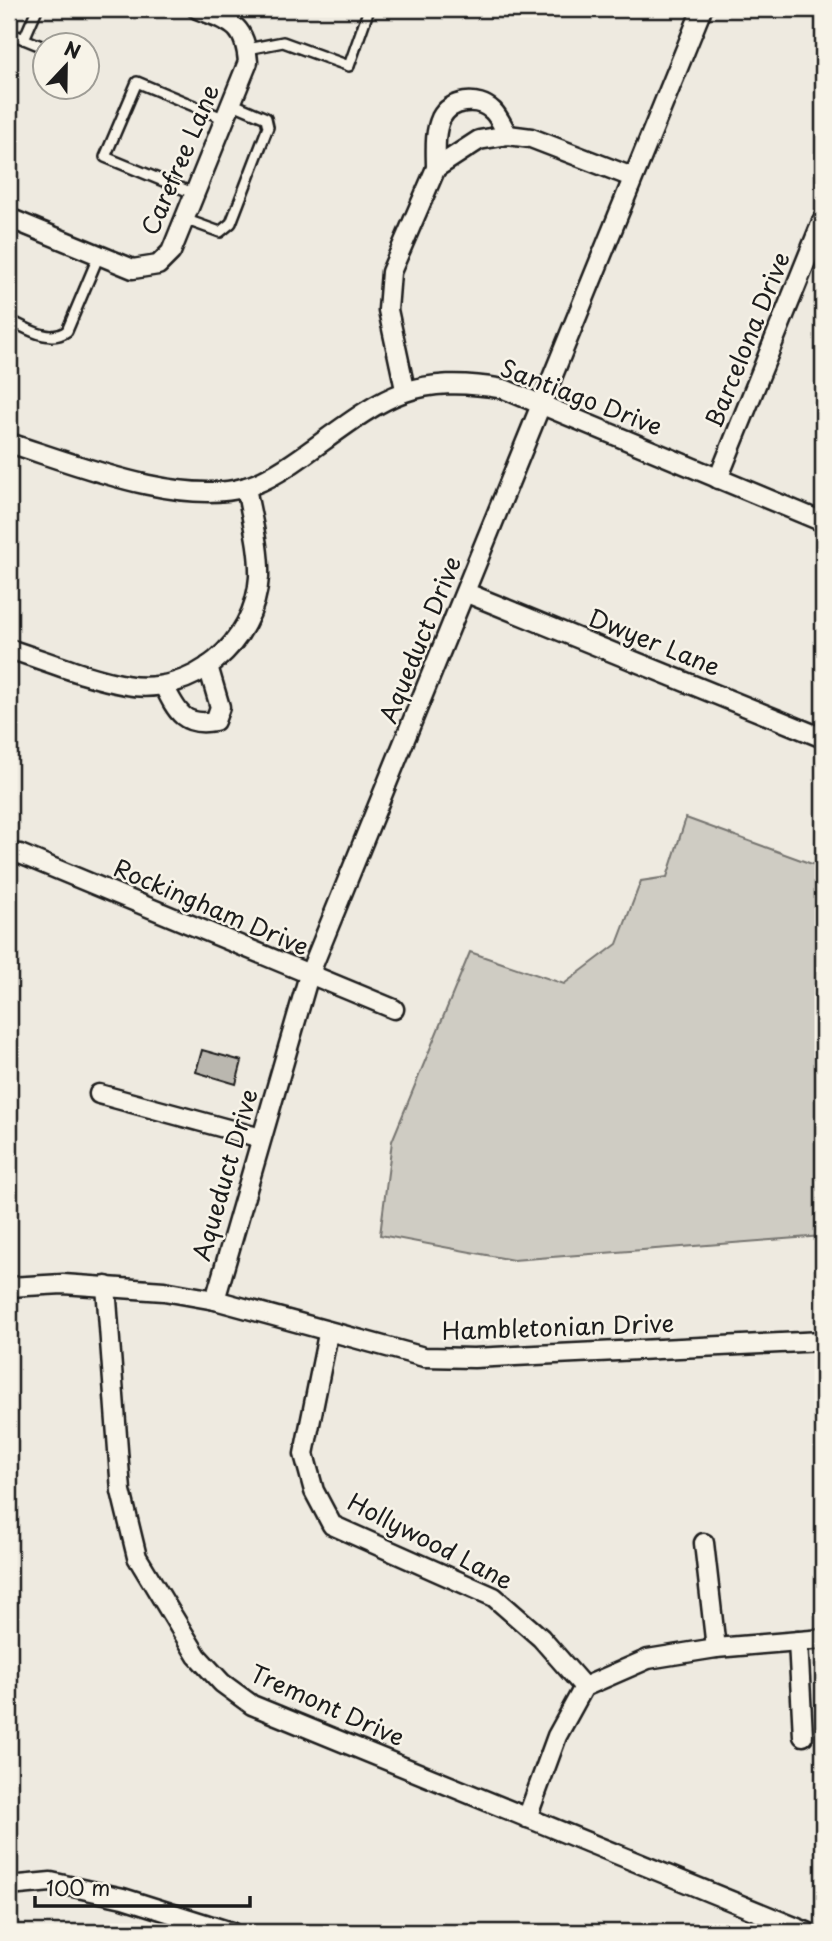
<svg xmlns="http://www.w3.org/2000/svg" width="832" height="1941" font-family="'Playpen Sans',sans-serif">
<rect width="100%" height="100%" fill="#eeeae0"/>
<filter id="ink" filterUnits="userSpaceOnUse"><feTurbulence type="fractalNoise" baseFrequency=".0143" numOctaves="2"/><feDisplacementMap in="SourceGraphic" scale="14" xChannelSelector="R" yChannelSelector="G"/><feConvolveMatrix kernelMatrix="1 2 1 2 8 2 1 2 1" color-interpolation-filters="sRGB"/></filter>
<g filter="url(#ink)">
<path fill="#cfccc3" stroke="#767470" stroke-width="2" d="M686,818L823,868V1236L513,1260L380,1235L392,1141L470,952L564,984L617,944L641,881L667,877Z"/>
<path fill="#bab7af" stroke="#1c1c1c" stroke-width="2" d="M202,1050L242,1061L236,1084L196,1072Z"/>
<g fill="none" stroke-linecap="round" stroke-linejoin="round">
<defs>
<g id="lane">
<path d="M9,33L24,39L37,9"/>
<path d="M24,39L46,48"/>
<path d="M247,49L283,42L349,66L369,9"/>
<path d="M195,194L105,157L137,82L225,119"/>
<path d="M184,219L220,232L231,223L268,127L266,118L231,103"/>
<path d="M9,320C27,328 49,344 67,331L99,255"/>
</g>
<g id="street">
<path d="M436,168C436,152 434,133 441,118C450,100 478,96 493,111C499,117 503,127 508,135"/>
<path d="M9,218L133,269L158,265L171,252L248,62C245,23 230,22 197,9"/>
<path d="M405,389L388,310L391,272L436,168L479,140L508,135L531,138L632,177"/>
<path d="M9,443C73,463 181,507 246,487C268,481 292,464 311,450C383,398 411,373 504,389L823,522"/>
<path d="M718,479L823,219"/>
<path d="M467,593L823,738"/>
<path d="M9,649C47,661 87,678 126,685C192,697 255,643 259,577C260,548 251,516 246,487"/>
<path d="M164,686C177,712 184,727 215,721L220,707L208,666"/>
<path d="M9,853L20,854L394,1009"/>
<path d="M99,1094L261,1138"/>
<path d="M106,1286L121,1491L137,1557L197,1656L222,1683L252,1705L807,1932"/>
<path d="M9,1287L63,1284L164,1291L215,1300L424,1357L474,1358L823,1341"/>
<path d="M215,1300L309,975L702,9"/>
<path d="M328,1334L304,1454L314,1491L332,1525L494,1597L541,1638L584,1687"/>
<path d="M704,1543L716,1648"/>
<path d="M798,1641L803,1736"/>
<path d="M527,1818L557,1736L584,1687L648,1659L716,1648L823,1639"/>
<path d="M9,1886L51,1882L123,1898L231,1932"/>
</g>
</defs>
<use href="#lane" stroke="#1c1c1c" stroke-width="14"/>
<use href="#street" stroke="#1c1c1c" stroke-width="23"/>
<use href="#lane" stroke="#f7f3e8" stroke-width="9"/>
<use href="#street" stroke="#f7f3e8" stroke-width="18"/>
</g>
</g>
<g text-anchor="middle" stroke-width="5" stroke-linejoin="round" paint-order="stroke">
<g font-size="24" fill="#1c1c1c" stroke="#f7f3e8">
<text transform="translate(181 160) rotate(-67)" y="8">Carefree Lane</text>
<text transform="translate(748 340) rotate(-68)" y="8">Barcelona Drive</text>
<text transform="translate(581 398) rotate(21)" y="8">Santiago Drive</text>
<text transform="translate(421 640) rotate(-68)" y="8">Aqueduct Drive</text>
<text transform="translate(654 643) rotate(22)" y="8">Dwyer Lane</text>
<text transform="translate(211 908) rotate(23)" y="8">Rockingham Drive</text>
<text transform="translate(226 1175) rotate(-74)" y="8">Aqueduct Drive</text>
<text transform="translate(558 1328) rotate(-2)" y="8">Hambletonian Drive</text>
<text transform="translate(430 1542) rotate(27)" y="8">Hollywood Lane</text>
<text transform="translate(327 1706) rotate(24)" y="8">Tremont Drive</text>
</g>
</g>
<rect width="832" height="1941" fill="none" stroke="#f7f3e8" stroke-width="35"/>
<rect x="18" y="18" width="797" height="1906" fill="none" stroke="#1c1c1c" stroke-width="2.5" filter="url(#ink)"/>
<g transform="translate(66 66) rotate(22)"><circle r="33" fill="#f7f3e8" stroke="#9f9d96" stroke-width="2"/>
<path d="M0-5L12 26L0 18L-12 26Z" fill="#1c1c1c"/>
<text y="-10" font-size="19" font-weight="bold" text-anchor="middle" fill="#1c1c1c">N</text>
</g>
<path d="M35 1896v10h215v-10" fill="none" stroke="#1c1c1c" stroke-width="3.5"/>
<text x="46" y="1896" font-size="21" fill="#1c1c1c" stroke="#f7f3e8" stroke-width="5" paint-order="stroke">100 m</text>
</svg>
